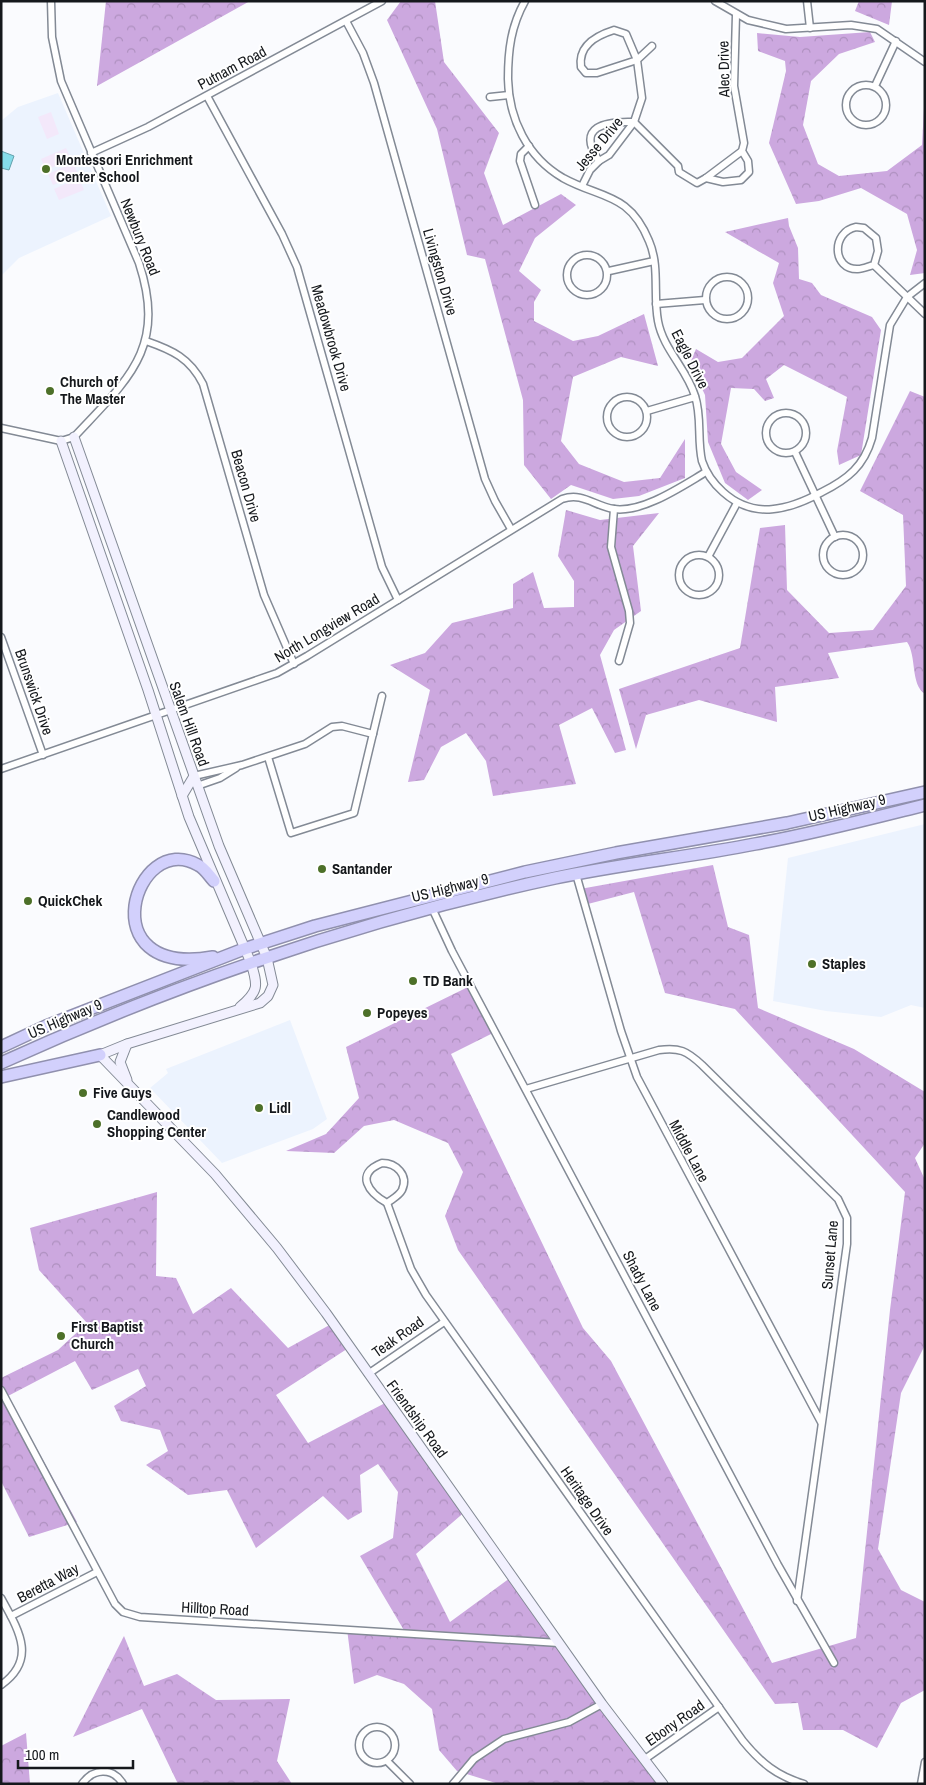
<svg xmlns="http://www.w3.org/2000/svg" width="926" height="1785" font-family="'Archivo Narrow',sans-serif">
<defs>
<pattern id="forest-crowns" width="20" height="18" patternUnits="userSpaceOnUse" patternTransform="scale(1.25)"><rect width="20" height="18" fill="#cca8df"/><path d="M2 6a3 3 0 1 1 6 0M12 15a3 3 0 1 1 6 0" fill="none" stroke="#ae90bf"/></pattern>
</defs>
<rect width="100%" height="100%" fill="#fafbfe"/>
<g fill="#ecf3fe">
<path d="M58,93L111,216L19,258L1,276V121L18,107Z"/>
<path d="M925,824V1008L911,1005L881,1017L826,1011L773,1001L788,858Z"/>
<path d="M290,1020L327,1119L313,1129L222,1163L150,1088L168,1073L166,1069Z"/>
</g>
<g fill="url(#forest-crowns)">
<path d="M106,1H250L97,86Z"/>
<path d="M401,1H435L444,62L499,133L484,173L503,225L561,194L576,205L535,238L519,271L541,290L534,302V321L573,341L598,336L644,314L658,366L621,357L573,377L561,441L579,464L624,482L660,478L685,439V478L639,496L613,499L571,485L551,499L524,465L523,400L485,259L467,255L437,129L387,20Z"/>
<path d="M859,1H892L889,25L855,11Z"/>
<path d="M870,32L875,42L839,54L811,81L803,125L818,164L839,176L887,171L922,145L925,90V273L910,275L917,250L907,214L861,188L819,201L796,204L769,143L786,71L785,61L758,51L757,33L800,37Z"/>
<path d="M788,218L789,226L798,248L799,279L812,283L821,295L872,317L881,330L861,455L839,465L837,451L847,397L784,365L766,379L774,398L765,401L754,389L731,388L721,444L736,472L762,490L748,500L725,483L708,442L705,395L690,363L696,349L718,362L742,358L784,316L773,283L779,263L725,232Z"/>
<path d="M910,391L925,397V694C910,684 917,656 907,642L828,653L839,678L775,687L777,722L699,700L646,715L636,749L619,689L740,648L760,528L785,525L787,590L829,633L873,630L906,586L903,515L860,491Z"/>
<path d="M566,510L600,520L659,513L633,546L641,611L614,630L600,655L626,750L615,753L592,708L559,725L576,784L493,796L486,761L466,733L441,747L424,780L408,782L430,690L390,665L425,653L452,623L513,608V584L533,572L544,608L574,607V581L558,556Z"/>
<path d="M713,865L728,927L749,935L758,1008L854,1049L925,1092V1143L915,1158L925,1180V1345L901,1393L878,1549L901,1590L925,1602V1690L901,1703L877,1748L843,1730H803L798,1703L775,1704L458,1250L445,1216L463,1172L448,1143L394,1120L364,1126L334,1153L286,1151L326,1134L359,1098L346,1047L470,986L497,1031L451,1054L583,1328L611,1361L772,1663L856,1638L890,1310L905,1192L735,1009L665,993L634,892L584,905L580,889Z"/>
<path d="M157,1192L156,1276L176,1278L193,1314L231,1288L288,1348L335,1322L350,1347L276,1395L308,1443L389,1401L467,1510L416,1554L450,1622L514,1575L664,1784H499L457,1771L439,1750L432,1709L404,1684L377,1675L354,1684L347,1629L405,1632L360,1556L393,1538L398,1492L378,1464L360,1475L362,1512L348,1520L323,1496L256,1548L227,1490L188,1495L146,1465L168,1451L160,1430L121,1421L114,1406L146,1386L138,1369L92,1390L75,1361L8,1396L77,1522L29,1537L1,1481V1378L58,1350L87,1323L39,1270L30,1228Z"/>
<path d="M124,1636L144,1686L177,1674L216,1700L290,1699L277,1761L292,1784H178L142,1709L73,1737Z"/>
<path d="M26,1733L30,1784H1V1746Z"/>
</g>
<g fill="#f3e8fa">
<path d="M51,112L59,134L47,139L38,117Z"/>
<path d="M66,148L71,159L46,170L41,159Z"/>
<path d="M73,163L78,174L53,185L48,174Z"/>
<path d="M79,178L84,190L59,200L54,189Z"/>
</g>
<path fill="#85dcea" stroke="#63a1ac" d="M1,151L14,156L9,170L1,168Z"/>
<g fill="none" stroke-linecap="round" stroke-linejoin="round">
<defs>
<g id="street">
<path d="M525,1C511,26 508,50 508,79C509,119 527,157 563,178C601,199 629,192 649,241C660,266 653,295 658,321C663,349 687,369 695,396C702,417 697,439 702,461C706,473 713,483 723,492C754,520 789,510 822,492C848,479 864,466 872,438L890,325L907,297L925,283"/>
<path d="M715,1L748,20L786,29L851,25L877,29L925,62"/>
<path d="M807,1L810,28"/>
<path d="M346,21L363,53L374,83L485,479L495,501L511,529"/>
<path d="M614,30L626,34L637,60L597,73H586L581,67C578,46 595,36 614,30Z"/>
<circle cx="866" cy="105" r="20"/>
<path d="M875,86L896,41"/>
<path d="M207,96L282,234L297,267L382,567L398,600"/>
<path d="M490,97L509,95"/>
<path d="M529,146L521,154L520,161L535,205"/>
<path d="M91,153L148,127L382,1"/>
<path d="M599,161C575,126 606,121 634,122L678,166L679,172L697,183L706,178L742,151"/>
<path d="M706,178L723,182L741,180L749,172L748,161L742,151L744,143L734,86L736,15"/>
<path d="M582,186L590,170L599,161L609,155L634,122L642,98L637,60L652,46"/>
<path d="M856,227L864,228L876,238L878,251L874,265C869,266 863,269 858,269C832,270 831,232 856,227Z"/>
<circle cx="587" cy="275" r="20"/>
<path d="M874,265L925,314"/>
<path d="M609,271L654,261"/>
<circle cx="727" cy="298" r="21"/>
<path d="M656,304L705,300"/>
<path d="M146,341C172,350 190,358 203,384L264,595L294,664"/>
<circle cx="627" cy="417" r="20"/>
<path d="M647,411L695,397"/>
<circle cx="786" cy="433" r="20"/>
<path d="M1,428L61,441L74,437C128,379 167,349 139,263L61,81L52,37L51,1"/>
<path d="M795,452L835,537"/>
<path d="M614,509L611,547L629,611L630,623L619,661"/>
<circle cx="843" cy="555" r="20"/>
<circle cx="699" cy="575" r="20"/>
<path d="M709,555L737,503"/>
<path d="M1,637L43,755"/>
<path d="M268,757L291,833L354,813L382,696"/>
<path d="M1,769L277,673L307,656L562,499C583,492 594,506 614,509C643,513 682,486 706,472"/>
<path d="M194,776L242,765L305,744L332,727L342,726L373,734"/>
<path d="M197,786L220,778L236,768"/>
<path d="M576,874L621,1031L637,1077L821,1422"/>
<path d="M432,908L452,951L778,1565L834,1663"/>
<path d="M526,1089L659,1050C679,1047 687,1051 702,1065L838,1199L847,1218V1244L797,1601"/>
<path d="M382,1163C396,1163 409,1175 402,1190C399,1196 392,1199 387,1203C369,1193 354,1174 382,1163Z"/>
<path d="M387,1203L411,1269L426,1295L743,1741C761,1763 777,1776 804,1784"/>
<path d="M368,1374L444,1322"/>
<path d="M1,1390L115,1604L123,1612L140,1617L559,1643"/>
<path d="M1,1598C18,1629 38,1659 1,1685"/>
<path d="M11,1616L97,1572"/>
<circle cx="377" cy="1745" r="18"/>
<path d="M645,1759L719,1707"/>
<path d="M388,1762L410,1784"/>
<path d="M82,1784C93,1768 113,1767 123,1784"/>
<path d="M453,1784L474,1759L504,1739L569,1722L602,1704"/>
<path d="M921,1784L925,1762"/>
</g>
<g id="secondary">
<path d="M74,437L219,846L267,958L273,985L268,996L260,1003L127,1044L100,1055L215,1174L277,1248L326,1313L602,1704L663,1784"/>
<path d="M61,441L148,690L189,817L251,963C258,986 259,991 240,1007"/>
<path d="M182,796L194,776"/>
<path d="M127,1044L120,1062L127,1080"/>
</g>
<g id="highway">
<path d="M213,957C88,979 135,829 198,865C205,868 209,876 214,881"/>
<path d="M1,1047L46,1026L244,949L315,926L525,872L616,853L787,823L925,792"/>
<path d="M1,1063C179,982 364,919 555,878C621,864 689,857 755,844C812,834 869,819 925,805"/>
<path d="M1,1077L100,1055"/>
</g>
</defs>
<use href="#street" stroke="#838a95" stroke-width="9"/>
<use href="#secondary" stroke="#838a95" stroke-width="11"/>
<use href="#highway" stroke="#9090ae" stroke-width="14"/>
<use href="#street" stroke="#fff" stroke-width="6"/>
<use href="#secondary" stroke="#f2f1fe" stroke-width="9"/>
<use href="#highway" stroke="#d2d0fc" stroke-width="11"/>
</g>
<g fill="#4d7029" stroke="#fff" stroke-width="2">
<circle cx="46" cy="169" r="5"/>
<circle cx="50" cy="391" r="5"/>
<circle cx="322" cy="869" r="5"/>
<circle cx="28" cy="901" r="5"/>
<circle cx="812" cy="964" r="5"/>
<circle cx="413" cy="981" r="5"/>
<circle cx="367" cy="1013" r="5"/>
<circle cx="83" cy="1093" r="5"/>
<circle cx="259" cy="1108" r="5"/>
<circle cx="97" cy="1124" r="5"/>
<circle cx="61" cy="1336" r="5"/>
</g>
<g text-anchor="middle" stroke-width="4" stroke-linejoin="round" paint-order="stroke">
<g font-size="15" fill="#15181c" stroke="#fff">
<text transform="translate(232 68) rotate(-28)" y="5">Putnam Road</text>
<text transform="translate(724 69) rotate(-91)" y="5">Alec Drive</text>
<text transform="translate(599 144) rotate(-50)" y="5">Jesse Drive</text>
<text transform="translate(140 237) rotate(68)" y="5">Newbury Road</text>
<text transform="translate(440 272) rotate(74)" y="5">Livingston Drive</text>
<text transform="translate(331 338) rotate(74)" y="5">Meadowbrook Drive</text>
<text transform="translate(690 359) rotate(63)" y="5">Eagle Drive</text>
<text transform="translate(246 486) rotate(74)" y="5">Beacon Drive</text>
<text transform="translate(327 628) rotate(-31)" y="5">North Longview Road</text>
<text transform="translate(34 692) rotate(71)" y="5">Brunswick Drive</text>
<text transform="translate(189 724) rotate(70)" y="5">Salem Hill Road</text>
<text transform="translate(847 808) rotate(-13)" y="5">US Highway 9</text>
<text transform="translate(450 888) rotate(-14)" y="5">US Highway 9</text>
<text transform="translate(65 1019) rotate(-23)" y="5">US Highway 9</text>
<text transform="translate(689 1151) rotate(62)" y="5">Middle Lane</text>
<text transform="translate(830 1255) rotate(-85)" y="5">Sunset Lane</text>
<text transform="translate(642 1281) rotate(62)" y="5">Shady Lane</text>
<text transform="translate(398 1337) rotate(-35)" y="5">Teak Road</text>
<text transform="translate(417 1419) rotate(54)" y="5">Friendship Road</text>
<text transform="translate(587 1501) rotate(55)" y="5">Heritage Drive</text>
<text transform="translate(48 1583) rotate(-28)" y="5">Beretta Way</text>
<text transform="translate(215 1609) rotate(3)" y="5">Hilltop Road</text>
<text transform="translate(675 1723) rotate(-35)" y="5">Ebony Road</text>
</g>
<g font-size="15" font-weight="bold" fill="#15181c" stroke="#fff" text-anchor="start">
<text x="56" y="165">Montessori Enrichment<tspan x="56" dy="17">Center School</tspan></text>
<text x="60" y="387">Church of<tspan x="60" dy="17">The Master</tspan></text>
<text x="332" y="874">Santander</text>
<text x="38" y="906">QuickChek</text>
<text x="822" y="969">Staples</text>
<text x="423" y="986">TD Bank</text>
<text x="377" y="1018">Popeyes</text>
<text x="93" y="1098">Five Guys</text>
<text x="269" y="1113">Lidl</text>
<text x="107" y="1120">Candlewood<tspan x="107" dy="17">Shopping Center</tspan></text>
<text x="71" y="1332">First Baptist<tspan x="71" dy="17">Church</tspan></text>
</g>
</g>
<rect width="926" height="1785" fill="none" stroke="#15181c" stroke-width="5"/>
<path d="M18 1760v8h115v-8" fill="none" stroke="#15181c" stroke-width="2.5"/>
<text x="25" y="1760" font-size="15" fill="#15181c" stroke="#ffffff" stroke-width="4" paint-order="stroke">100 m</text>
</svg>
